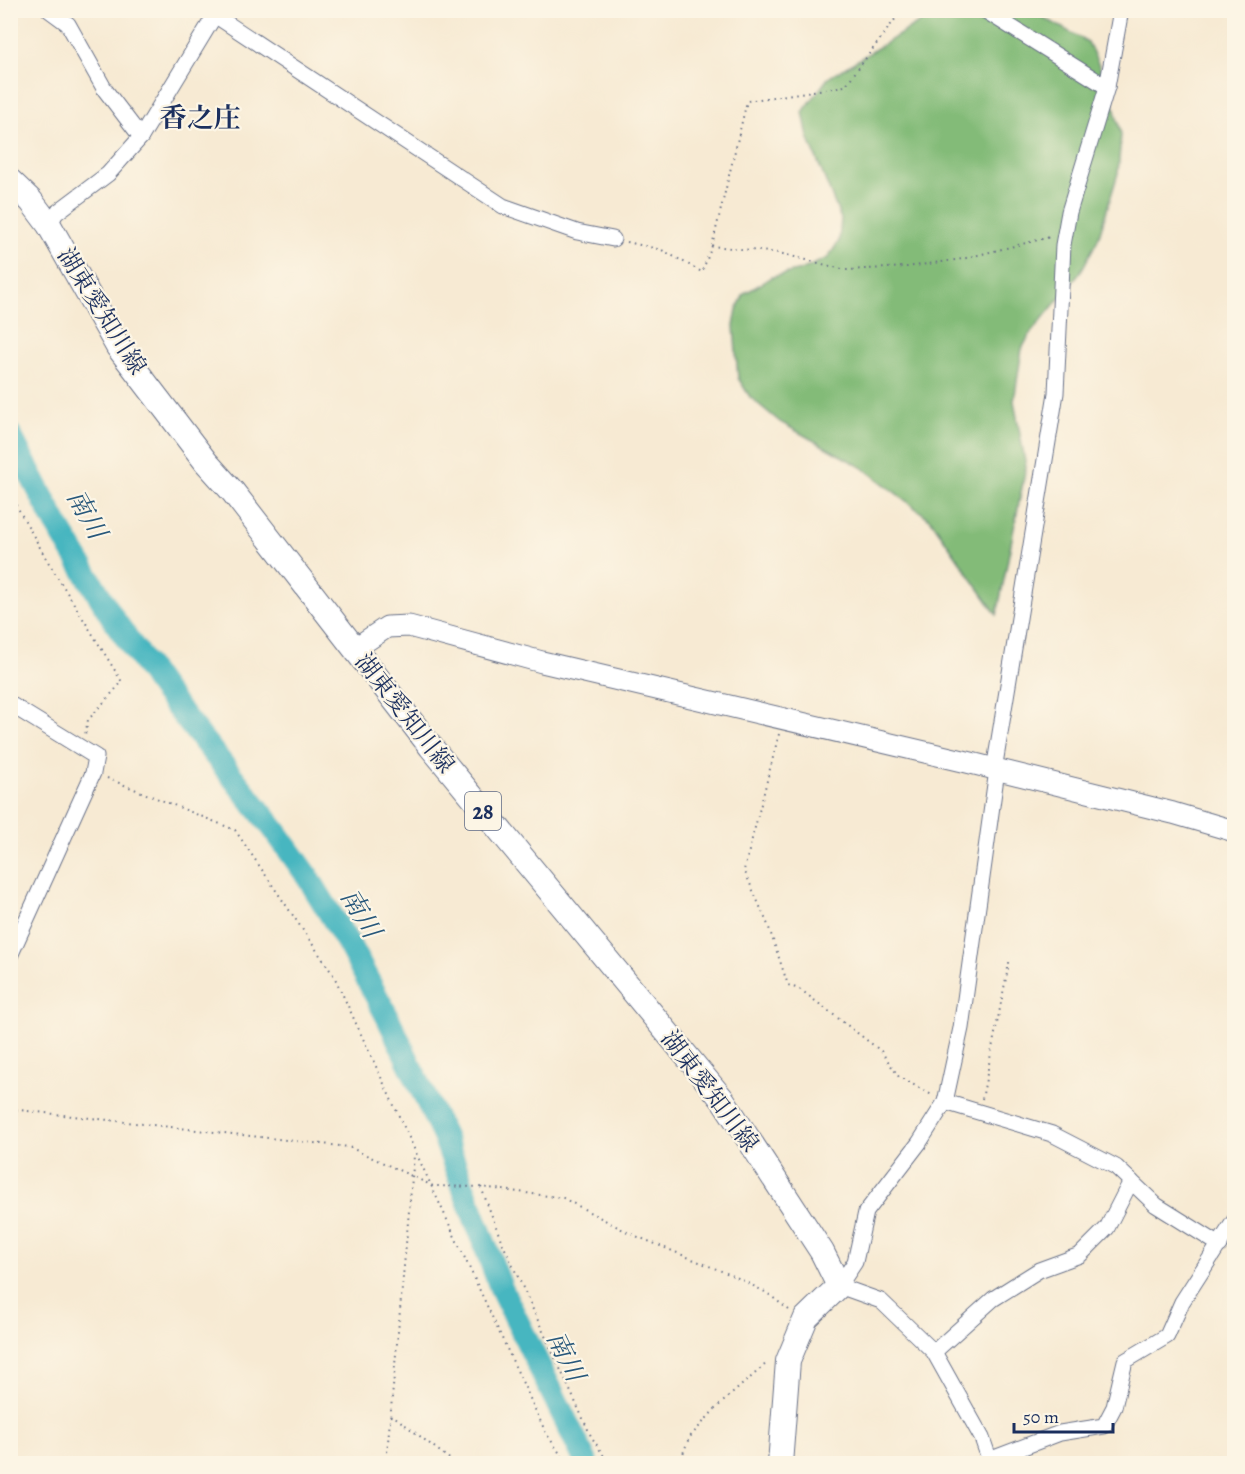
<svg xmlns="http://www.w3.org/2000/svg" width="1245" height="1474" font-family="Alegreya,'Noto Serif JP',serif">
<rect width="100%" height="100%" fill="#fcf5e5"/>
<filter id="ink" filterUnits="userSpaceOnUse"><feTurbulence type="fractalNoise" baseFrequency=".0167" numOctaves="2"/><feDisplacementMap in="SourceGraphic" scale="12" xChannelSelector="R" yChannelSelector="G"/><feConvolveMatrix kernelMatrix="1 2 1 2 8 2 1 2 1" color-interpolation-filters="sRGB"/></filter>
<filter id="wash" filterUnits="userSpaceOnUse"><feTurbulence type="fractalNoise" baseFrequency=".008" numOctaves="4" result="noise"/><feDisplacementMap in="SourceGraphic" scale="24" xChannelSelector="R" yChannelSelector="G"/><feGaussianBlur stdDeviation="1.35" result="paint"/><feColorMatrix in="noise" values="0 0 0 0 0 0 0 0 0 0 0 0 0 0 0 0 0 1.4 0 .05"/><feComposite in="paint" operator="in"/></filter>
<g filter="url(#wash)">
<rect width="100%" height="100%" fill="#f7ead3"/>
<path fill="#83bb78" stroke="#4f756b" stroke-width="1.5" d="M1011,10L1039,15L1088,42L1109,87L1121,134L1118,173L1098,239L1080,273L1030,334L1022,349L1014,401L1026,467L997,615L931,520L863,468L780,422L750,397L738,378L734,326L737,309L744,294L772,277L801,270L828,258L839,241L841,219L808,137L803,112L828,78L930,16L960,11Z"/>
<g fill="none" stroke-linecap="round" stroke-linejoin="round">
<path stroke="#47b6c0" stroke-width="24" d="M10,435L57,525L114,620L163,690L274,829L306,874L348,943L387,1016L445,1139L501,1288L587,1464"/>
</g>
</g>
<g filter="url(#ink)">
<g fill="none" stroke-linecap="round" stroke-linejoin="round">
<defs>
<g id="street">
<path d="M49,10L68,24L105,90L141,137"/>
<path d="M207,10L503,206L577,232L613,239"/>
<path d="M984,10L1107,87"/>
<path d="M49,225L56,213L108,174L141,137L218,10"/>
<path d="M10,704L96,757L93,773L10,956"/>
<path d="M994,770L1056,393L1063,245L1069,212L1107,87L1121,10"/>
<path d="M945,1102L1052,1134L1116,1167L1156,1205L1220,1245"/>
<path d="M934,1352L993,1299L1039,1270L1080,1255L1107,1228L1131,1181"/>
<path d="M989,1460L1060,1433L1104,1426L1114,1407L1125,1361L1167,1336L1182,1302L1234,1221"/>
<path d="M991,1464L982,1438L934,1352L881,1301L839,1286L855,1262L866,1212L919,1143L945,1102L961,1028L997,770"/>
</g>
<path id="secondary" d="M354,649L387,627L409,626L542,662L963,761L1173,813L1234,831"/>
<path id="primary" d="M10,181L31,201L49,225L118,347L206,462L233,492L431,747L723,1100L822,1252L839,1286L806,1318L788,1361L780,1464"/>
</defs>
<use href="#street" stroke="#687087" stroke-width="17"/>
<use href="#secondary" stroke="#687087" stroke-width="23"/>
<use href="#primary" stroke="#687087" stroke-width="26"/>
<g stroke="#687087" stroke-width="2" stroke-dasharray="1.5 4.5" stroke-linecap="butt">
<path d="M627,242L662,250L702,272L712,246L779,253L846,270L907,267L962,259L1050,237"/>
<path d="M712,246L747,101L845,86L902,10"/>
<path d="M10,494L47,560L122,682L88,720L85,735"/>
<path d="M779,734L744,870L768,925L788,985L801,990L881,1051L899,1077L932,1095"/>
<path d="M107,778L235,830L334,976L546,1433L567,1464"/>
<path d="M982,1099L1010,958"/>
<path d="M10,1109L349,1147L433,1186L481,1187L563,1198L631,1234L736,1277L767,1293L789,1310"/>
<path d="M481,1187L501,1240L591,1436L609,1464"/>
<path d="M390,1416L395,1417L456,1464"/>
<path d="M386,1464L414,1156"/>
<path d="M679,1464L689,1438L716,1408L768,1362"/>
</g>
<use href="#street" stroke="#fff" stroke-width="15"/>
<use href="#secondary" stroke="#fff" stroke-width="21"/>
<use href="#primary" stroke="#fff" stroke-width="24"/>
</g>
</g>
<g text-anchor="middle" stroke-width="4.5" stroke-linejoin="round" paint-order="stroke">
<rect fill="#fcf5e5" stroke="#5e6a86" stroke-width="1.5" x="465" y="792" width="36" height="38" rx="4.5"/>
<g font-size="22" font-weight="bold" fill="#1b2f5e">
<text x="483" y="819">28</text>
</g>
<g font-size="24" fill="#1b2f5e" stroke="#fcf5e5">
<text transform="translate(102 311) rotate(58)" y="8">湖東愛知川線</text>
<text transform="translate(405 713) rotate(52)" y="8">湖東愛知川線</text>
<text transform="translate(710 1091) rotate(53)" y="8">湖東愛知川線</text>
</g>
<g font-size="26" font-style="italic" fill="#28587b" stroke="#fcf5e5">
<text transform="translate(87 514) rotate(61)" y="9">南川</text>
<text transform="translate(361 913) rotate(59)" y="9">南川</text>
<text transform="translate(566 1356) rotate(64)" y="9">南川</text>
</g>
<g font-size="27" font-weight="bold" fill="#1b2f5e" stroke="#fcf5e5">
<text x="200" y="127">香之庄</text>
</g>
</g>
<rect width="1245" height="1474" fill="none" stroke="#fcf5e5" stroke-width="36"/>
<path d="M1014 1423v9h99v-9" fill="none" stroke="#1b2f5e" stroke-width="3"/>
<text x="1023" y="1423" font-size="18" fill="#1b2f5e" stroke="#fcf5e5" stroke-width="4.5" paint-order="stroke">50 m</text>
</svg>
